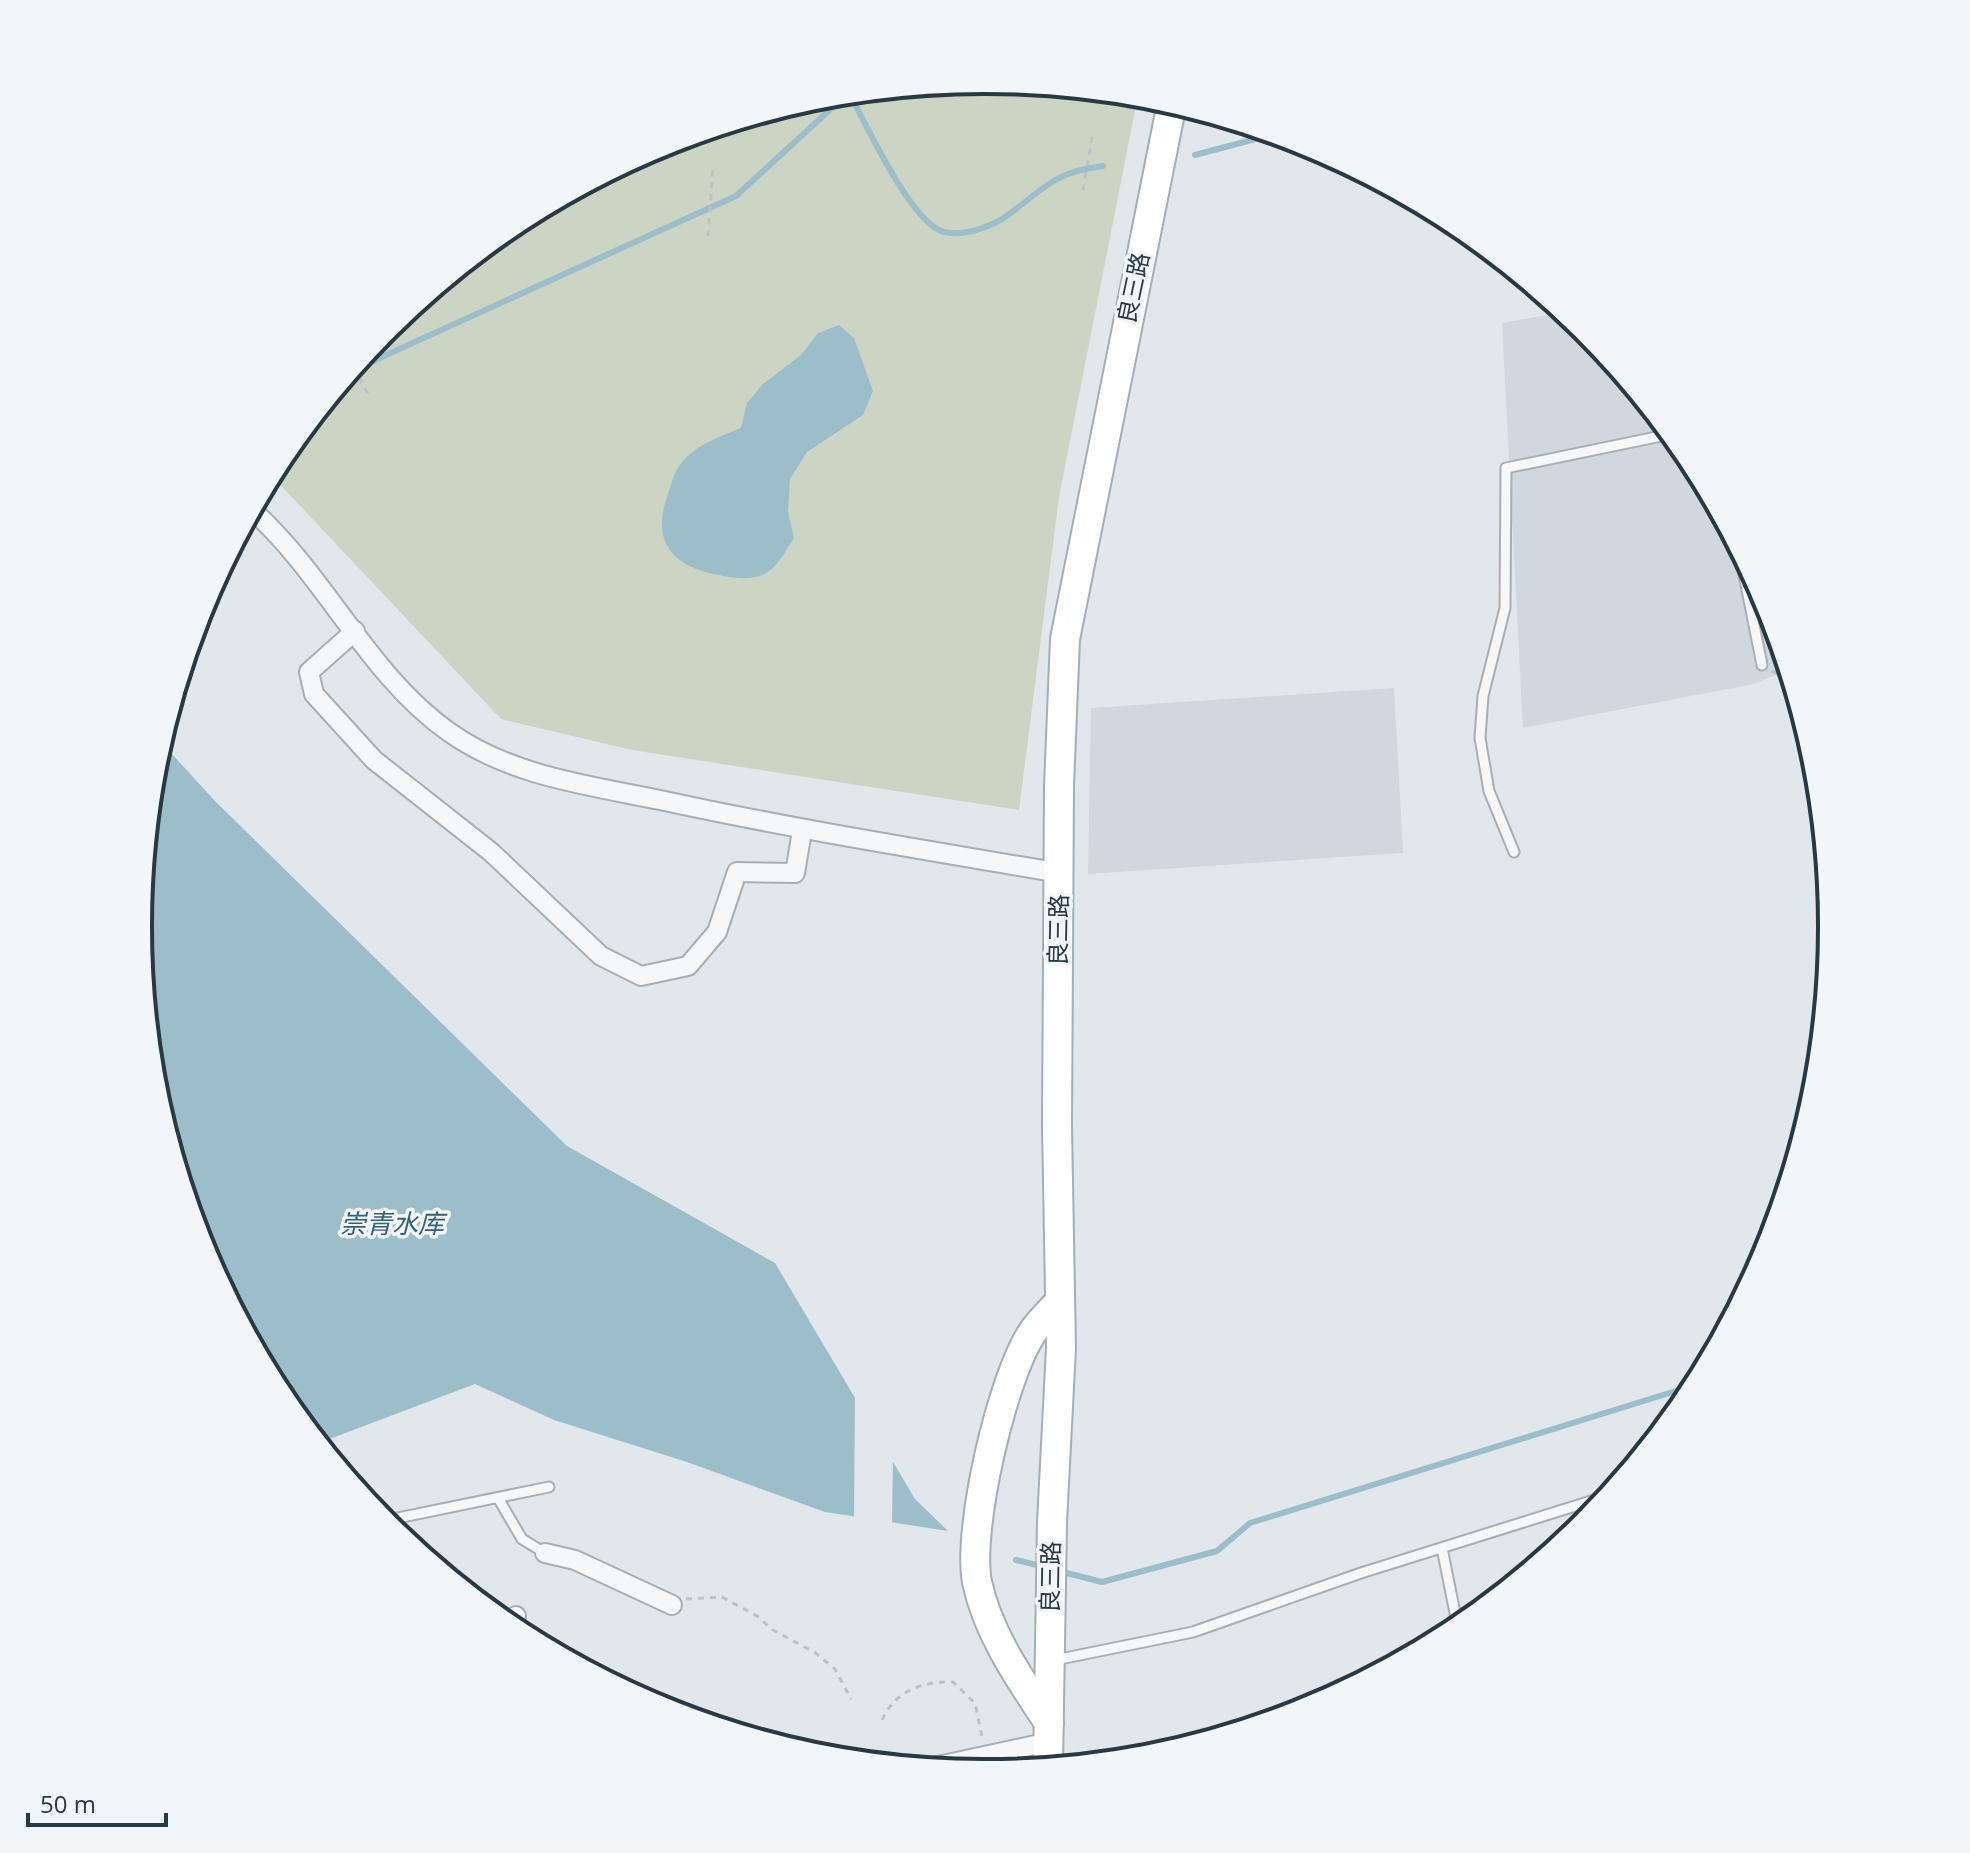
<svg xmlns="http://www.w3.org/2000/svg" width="1970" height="1853" font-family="'Open Sans','Noto Sans SC',sans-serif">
<rect width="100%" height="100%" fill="#e2e7eb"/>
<g fill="#d0d7dd">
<path d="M1564,312L1584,328L1689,457L1767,603L1787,670L1754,684L1523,728L1502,323Z"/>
<path d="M1394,688L1403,853L1088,874L1091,708Z"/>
</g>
<path fill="#ccd5c3" d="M985,80L1138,95L1059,497L1019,810L632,750L501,719L271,475L281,456L387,328L515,222L661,144L820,96Z"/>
<g fill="#9cbecb">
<path d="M839,325L854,338L873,391L863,415L807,452L790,479L788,512L794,538C786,550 776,570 762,575C750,580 731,578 719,575C673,567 650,542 668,494C671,485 674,473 679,466C694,445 719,437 741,428L747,403L763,384L801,355L818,333Z"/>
<path d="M161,742L215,801L567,1146L775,1263L915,1499L948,1531L825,1512L687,1462L554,1420L475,1384L319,1443L281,1396L203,1250L155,1091L139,926L155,761Z"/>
</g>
<path fill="#e2e7eb" d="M855,1396H860L893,1453L892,1528L854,1522Z"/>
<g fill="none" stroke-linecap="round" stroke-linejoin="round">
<g stroke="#9cbecb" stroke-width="6">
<path d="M849,93C867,126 908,215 939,230C958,239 992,227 1008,215C1046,187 1054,172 1103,166"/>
<path d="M1195,155L1274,134"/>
<path d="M351,371L736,196L847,94"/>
<path d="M1016,1560L1045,1567"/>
<path d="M1059,1571L1102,1582L1217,1551L1250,1523L1695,1385"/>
</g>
<defs>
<g id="service">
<path d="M1739,550L1762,665"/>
<path d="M1514,852L1489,791L1480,738L1483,696L1505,608L1506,468L1671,434"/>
<path d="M498,1498L522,1539L545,1553"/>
<path d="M383,1521L549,1487"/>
<path d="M1442,1548L1458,1628"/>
<path d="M1055,1660L1193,1632L1361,1573L1607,1496"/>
</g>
<g id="minor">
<path d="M252,510C326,576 368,675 449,732C511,776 587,785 660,800C793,829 926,850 1060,873"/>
<path d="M355,631L309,672L314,694L374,760L491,852L601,956L641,976L688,966L717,932L737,872L795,873L802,831"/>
<path d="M545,1553L575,1560L672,1605"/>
<path d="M513,1629L516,1616"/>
<path d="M929,1768L1049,1742"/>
</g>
<g id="primary">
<path d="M1049,1723C1020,1679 988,1634 977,1582C967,1529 1002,1378 1032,1333C1039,1322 1051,1311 1060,1301"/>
<path d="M1048,1767L1052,1522L1061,1348L1057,1126L1059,786L1065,639L1172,103"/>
</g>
</defs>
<use href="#service" stroke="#a7afb5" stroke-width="13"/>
<use href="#minor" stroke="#a7afb5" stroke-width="22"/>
<use href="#primary" stroke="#a1afb7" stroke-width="32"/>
<g stroke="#bcc2c6" stroke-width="3" stroke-dasharray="6 6" stroke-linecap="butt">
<path d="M1083,190L1093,133"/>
<path d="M708,236L713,168"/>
<path d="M354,367L369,396"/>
<path d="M1772,671L1790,680"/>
<path d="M686,1599L722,1597L757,1616L773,1630L814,1652L835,1669L851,1699"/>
<path d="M882,1720C895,1691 922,1681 953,1682L975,1703L982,1737"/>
</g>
<use href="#service" stroke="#f5f7f9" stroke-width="9"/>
<use href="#minor" stroke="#f5f7f9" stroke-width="18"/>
<use href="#primary" stroke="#fff" stroke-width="28"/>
</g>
<g text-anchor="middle" stroke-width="7" stroke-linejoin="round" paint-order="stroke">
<g font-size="24" fill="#293943" stroke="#f2f6f8">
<text transform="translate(1134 288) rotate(-78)" y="8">良三路</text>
<text transform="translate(1059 930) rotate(-89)" y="8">良三路</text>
<text transform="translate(1051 1577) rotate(-89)" y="8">良三路</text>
</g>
<g font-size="26" font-style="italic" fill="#326278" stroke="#f2f6f8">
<text x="392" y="1233">崇青水库</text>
</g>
</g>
<path d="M0 0H1970V1853H0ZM984 94H986A832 832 0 0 1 1818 926V927A832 832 0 0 1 986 1759H984A832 832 0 0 1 152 927V926A832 832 0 0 1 984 94Z" fill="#f2f6f8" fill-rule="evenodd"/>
<path fill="none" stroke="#293943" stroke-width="4" d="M984 94H986A832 832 0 0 1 1818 926V927A832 832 0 0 1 986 1759H984A832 832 0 0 1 152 927V926A832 832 0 0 1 984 94Z"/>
<path d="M28 1813v12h138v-12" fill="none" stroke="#293943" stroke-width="4"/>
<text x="40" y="1813" font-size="24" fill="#293943" stroke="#f2f6f8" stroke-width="6" paint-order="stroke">50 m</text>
</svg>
